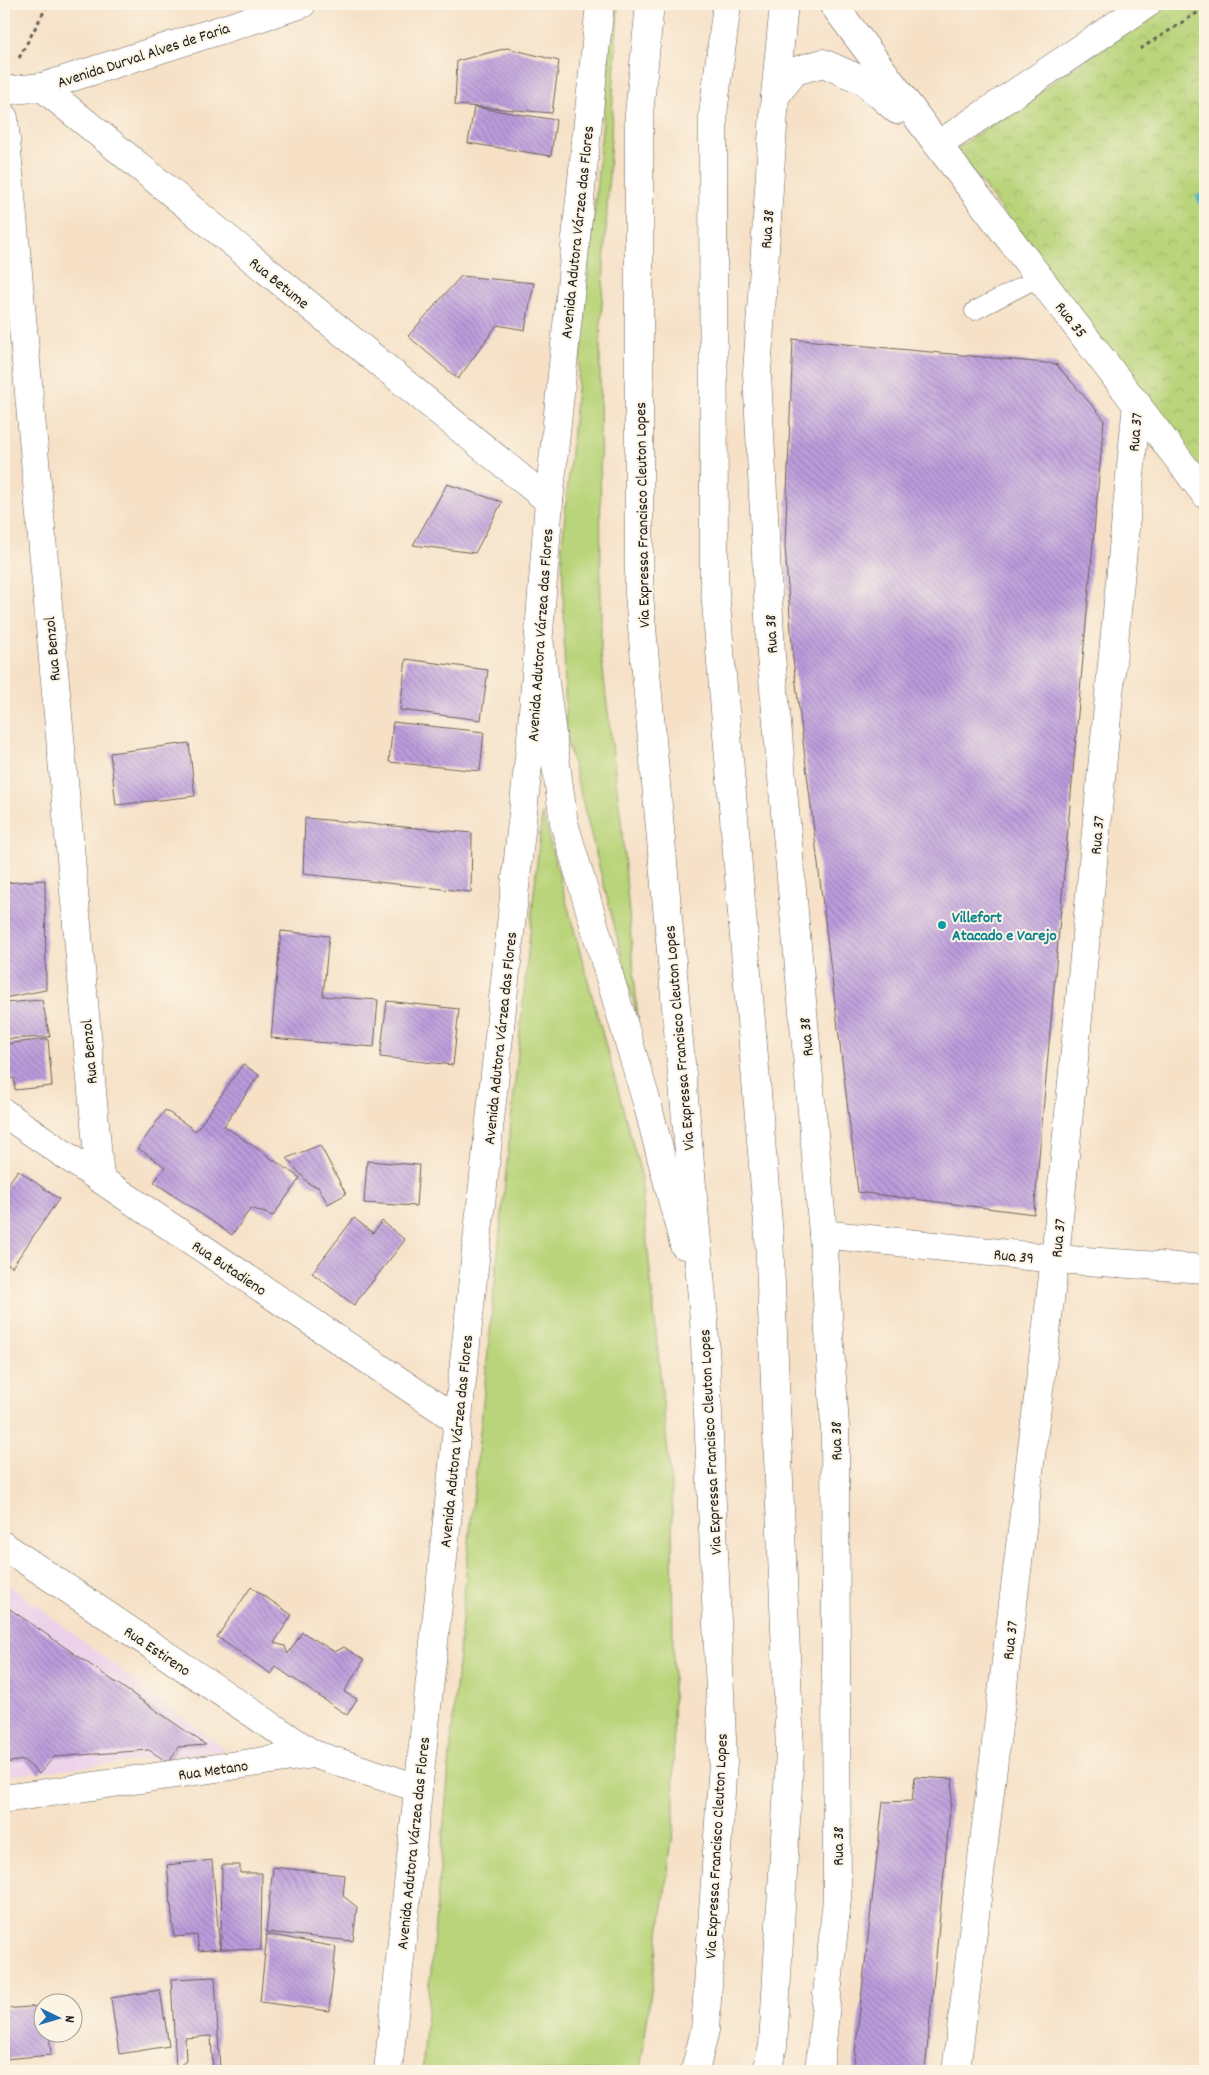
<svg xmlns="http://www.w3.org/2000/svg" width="1209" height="2075" font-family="Dekko,sans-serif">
<defs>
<pattern id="park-crowns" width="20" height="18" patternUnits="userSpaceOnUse" patternTransform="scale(1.25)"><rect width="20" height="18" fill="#b9d47a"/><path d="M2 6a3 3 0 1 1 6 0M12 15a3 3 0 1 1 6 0" fill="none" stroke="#9eb569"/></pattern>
<pattern id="building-back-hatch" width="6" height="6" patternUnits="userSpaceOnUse" patternTransform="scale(1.25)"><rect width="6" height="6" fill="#bc9cdd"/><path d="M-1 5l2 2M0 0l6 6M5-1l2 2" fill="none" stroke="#987eb2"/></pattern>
</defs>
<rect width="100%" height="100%" fill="#fcf5e5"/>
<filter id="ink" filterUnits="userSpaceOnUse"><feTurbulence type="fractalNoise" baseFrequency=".02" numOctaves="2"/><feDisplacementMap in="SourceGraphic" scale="10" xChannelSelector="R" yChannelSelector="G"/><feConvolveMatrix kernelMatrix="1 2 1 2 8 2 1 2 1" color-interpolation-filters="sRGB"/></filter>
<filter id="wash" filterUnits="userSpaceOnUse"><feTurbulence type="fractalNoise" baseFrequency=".0096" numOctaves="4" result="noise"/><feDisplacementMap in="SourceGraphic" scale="20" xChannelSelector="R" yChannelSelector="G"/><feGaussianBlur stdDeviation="1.12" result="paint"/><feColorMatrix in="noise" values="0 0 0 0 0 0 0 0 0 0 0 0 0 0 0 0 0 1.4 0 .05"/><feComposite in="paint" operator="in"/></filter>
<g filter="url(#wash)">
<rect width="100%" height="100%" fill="#f6e1c7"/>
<path fill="#ecd1ea" d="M4,1581L226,1750L4,1776Z"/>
<g fill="#b9d47a" stroke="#6a784b">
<path d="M614,4H618L600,342L601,654L621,820L638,1019L566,737L562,546Z"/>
<path d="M542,813L640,1170L672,1494L674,1827L640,2071H422L468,1551Z"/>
</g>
<path fill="url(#park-crowns)" stroke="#6a784b" d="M1167,4H1205V483L956,149Z"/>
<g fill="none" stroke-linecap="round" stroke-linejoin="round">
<path stroke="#50bec8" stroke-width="10" d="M1201,198L1205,203"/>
</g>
<g id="blocks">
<g fill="url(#building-back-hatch)">
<path d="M507,48L559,61L552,113L455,105L457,61Z"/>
<path d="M474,107L556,120L551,156L468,143Z"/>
<path d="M461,276L534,283L525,330L497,325L458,379L408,336Z"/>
<path d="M793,339L1056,364L1104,419L1034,1214L858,1192L793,659L785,546Z"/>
<path d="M447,484L502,502L475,553L413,545Z"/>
<path d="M406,659L488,670L481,720L400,710Z"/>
<path d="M393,722L484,732L480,771L389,762Z"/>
<path d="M189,743L195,796L116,805L110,753Z"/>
<path d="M305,818L472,833L471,892L303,874Z"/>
<path d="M45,880L46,990L4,998V883Z"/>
<path d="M281,931L329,936L323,996L378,1000L374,1047L271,1038Z"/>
<path d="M42,1000L50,1037L4,1039V1003Z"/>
<path d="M387,1001L459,1009L453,1065L380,1057Z"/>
<path d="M48,1039L52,1086L15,1090L14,1078L4,1079V1044Z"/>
<path d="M243,1064L259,1075L224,1126L300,1178L273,1216L251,1208L232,1235L154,1182L165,1167L138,1148L165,1110L196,1131Z"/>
<path d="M320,1145L346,1194L328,1204L318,1187L309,1184L287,1158Z"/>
<path d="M367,1161L419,1165L416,1206L364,1203Z"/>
<path d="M18,1170L59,1199L12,1267L4,1261V1190Z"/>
<path d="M354,1218L373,1233L382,1221L405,1240L354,1305L312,1273Z"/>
<path d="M251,1587L292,1615L274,1643L285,1646L288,1654L302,1632L335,1652L344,1647L364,1660L344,1692L357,1699L347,1715L276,1667L271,1674L217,1637Z"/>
<path d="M4,1605L206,1745L178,1747L169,1763L149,1750L54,1757L39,1774L24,1760L4,1763Z"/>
<path d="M915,1777L953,1779L925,2071H853L883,1802L912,1801Z"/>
<path d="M212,1860L220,1949L199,1951L197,1935L174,1937L167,1865Z"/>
<path d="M222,1865H240V1873H262L261,1950L221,1949Z"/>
<path d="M273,1867L345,1875L343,1896L357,1907L353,1941L266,1932Z"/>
<path d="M267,1934L336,1947L329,2011L260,2002Z"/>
<path d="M215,1977L220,2071H213L211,2036L185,2038L186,2061L176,2068L171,1979Z"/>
<path d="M160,1990L169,2046L119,2054L111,1998Z"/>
<path d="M42,2006V2032H49L51,2055L4,2059V2009Z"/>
</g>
</g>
</g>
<g filter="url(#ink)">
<use href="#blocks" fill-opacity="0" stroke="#686158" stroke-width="1"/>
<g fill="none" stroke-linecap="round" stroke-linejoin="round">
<defs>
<path id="lane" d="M974,311L1040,277"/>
<g id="street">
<path d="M4,1113L100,1179"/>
<path d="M823,1234L1055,1259L1205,1269"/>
<path d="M4,1546L313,1754"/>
<path d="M956,2071L1055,1259L1137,403"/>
</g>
<g id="secondary">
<path d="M784,4L775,96L757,373L771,656L823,1234L835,1427L837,1899L819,2071"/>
<path d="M833,4L938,145L1205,494"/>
<path d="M42,87L549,501"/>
<path d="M4,91L42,87L302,4"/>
<path d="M775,96L795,71L823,63L864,81L897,110"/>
<path d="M4,118L100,1179L457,1420"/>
<path d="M938,145L1147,4"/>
<path d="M4,1799L313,1754L418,1788"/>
<path d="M388,2071L531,738L549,501L600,4"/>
</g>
<g id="highway">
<path d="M650,4L639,114V594L704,1320L723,1762L705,2030L695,2071"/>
<path d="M727,4L713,114L714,579L769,1236L790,1751L773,2046L767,2071"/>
<path d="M540,645L564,823L647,1103L684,1245"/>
</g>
</defs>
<use href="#lane" stroke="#686158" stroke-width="19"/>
<use href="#street" stroke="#686158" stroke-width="29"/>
<use href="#secondary" stroke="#686158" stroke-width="29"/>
<use href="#highway" stroke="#686158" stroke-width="29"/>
<g stroke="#686158" stroke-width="3" stroke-dasharray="4 4" stroke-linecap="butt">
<path d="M1140,49L1205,8"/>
<path d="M19,58L48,4"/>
</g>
<use href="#lane" stroke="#fff" stroke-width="18"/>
<use href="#street" stroke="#fff" stroke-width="28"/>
<use href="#secondary" stroke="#fff" stroke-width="28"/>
<use href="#highway" stroke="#fff" stroke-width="28"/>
</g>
</g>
<circle fill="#0f9aa8" stroke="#fcf5e5" stroke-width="2" cx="942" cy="925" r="5"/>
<g text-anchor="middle" stroke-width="4" stroke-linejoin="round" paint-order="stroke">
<g font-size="16" fill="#1c1c1c" stroke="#fcf5e5">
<text transform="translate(143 54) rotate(-18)" y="6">Avenida Durval Alves de Faria</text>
<text transform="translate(766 229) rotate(-86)" y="6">Rua 38</text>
<text transform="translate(576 232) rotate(-84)" y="6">Avenida Adutora Várzea das Flores</text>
<text transform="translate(280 282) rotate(39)" y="6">Rua Betume</text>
<text transform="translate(1072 319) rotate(52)" y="6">Rua 35</text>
<text transform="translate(1134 432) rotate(-85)" y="6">Rua 37</text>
<text transform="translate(641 515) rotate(-91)" y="6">Via Expressa Francisco Cleuton Lopes</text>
<text transform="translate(770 634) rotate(-93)" y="6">Rua 38</text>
<text transform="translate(539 635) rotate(-86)" y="6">Avenida Adutora Várzea das Flores</text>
<text transform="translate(51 649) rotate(-95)" y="6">Rua Benzol</text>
<text transform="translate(1096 835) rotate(-85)" y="6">Rua 37</text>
<text transform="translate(805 1037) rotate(-95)" y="6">Rua 38</text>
<text transform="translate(499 1038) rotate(-84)" y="6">Avenida Adutora Várzea das Flores</text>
<text transform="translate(678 1038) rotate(-95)" y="6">Via Expressa Francisco Cleuton Lopes</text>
<text transform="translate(88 1052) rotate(-95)" y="6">Rua Benzol</text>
<text transform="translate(1057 1238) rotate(-84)" y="6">Rua 37</text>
<text transform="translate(1014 1255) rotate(6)" y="6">Rua 39</text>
<text transform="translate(230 1267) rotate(34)" y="6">Rua Butadieno</text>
<text transform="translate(455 1441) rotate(-84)" y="6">Avenida Adutora Várzea das Flores</text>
<text transform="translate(835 1441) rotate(-91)" y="6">Rua 38</text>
<text transform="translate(709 1442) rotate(-93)" y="6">Via Expressa Francisco Cleuton Lopes</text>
<text transform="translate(1009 1640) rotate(-83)" y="6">Rua 37</text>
<text transform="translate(158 1650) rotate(34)" y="6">Rua Estireno</text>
<text transform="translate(213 1769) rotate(-8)" y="6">Rua Metano</text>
<text transform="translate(412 1843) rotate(-84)" y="6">Avenida Adutora Várzea das Flores</text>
<text transform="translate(715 1846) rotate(-87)" y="6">Via Expressa Francisco Cleuton Lopes</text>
<text transform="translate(837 1846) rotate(-90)" y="6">Rua 38</text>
</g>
<g font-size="16" font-weight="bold" fill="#0d838f" stroke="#fcf5e5" text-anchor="start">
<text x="952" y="922">Villefort<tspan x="952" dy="18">Atacado e Varejo</tspan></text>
</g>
</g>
<rect width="1209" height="2075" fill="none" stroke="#fcf5e5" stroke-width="20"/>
<g transform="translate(58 2018) rotate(95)"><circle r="24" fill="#fcf5e5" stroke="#a29e95"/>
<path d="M0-4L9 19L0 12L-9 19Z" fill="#1f6fb2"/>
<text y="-8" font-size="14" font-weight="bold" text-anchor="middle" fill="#1c1c1c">N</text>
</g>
</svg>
